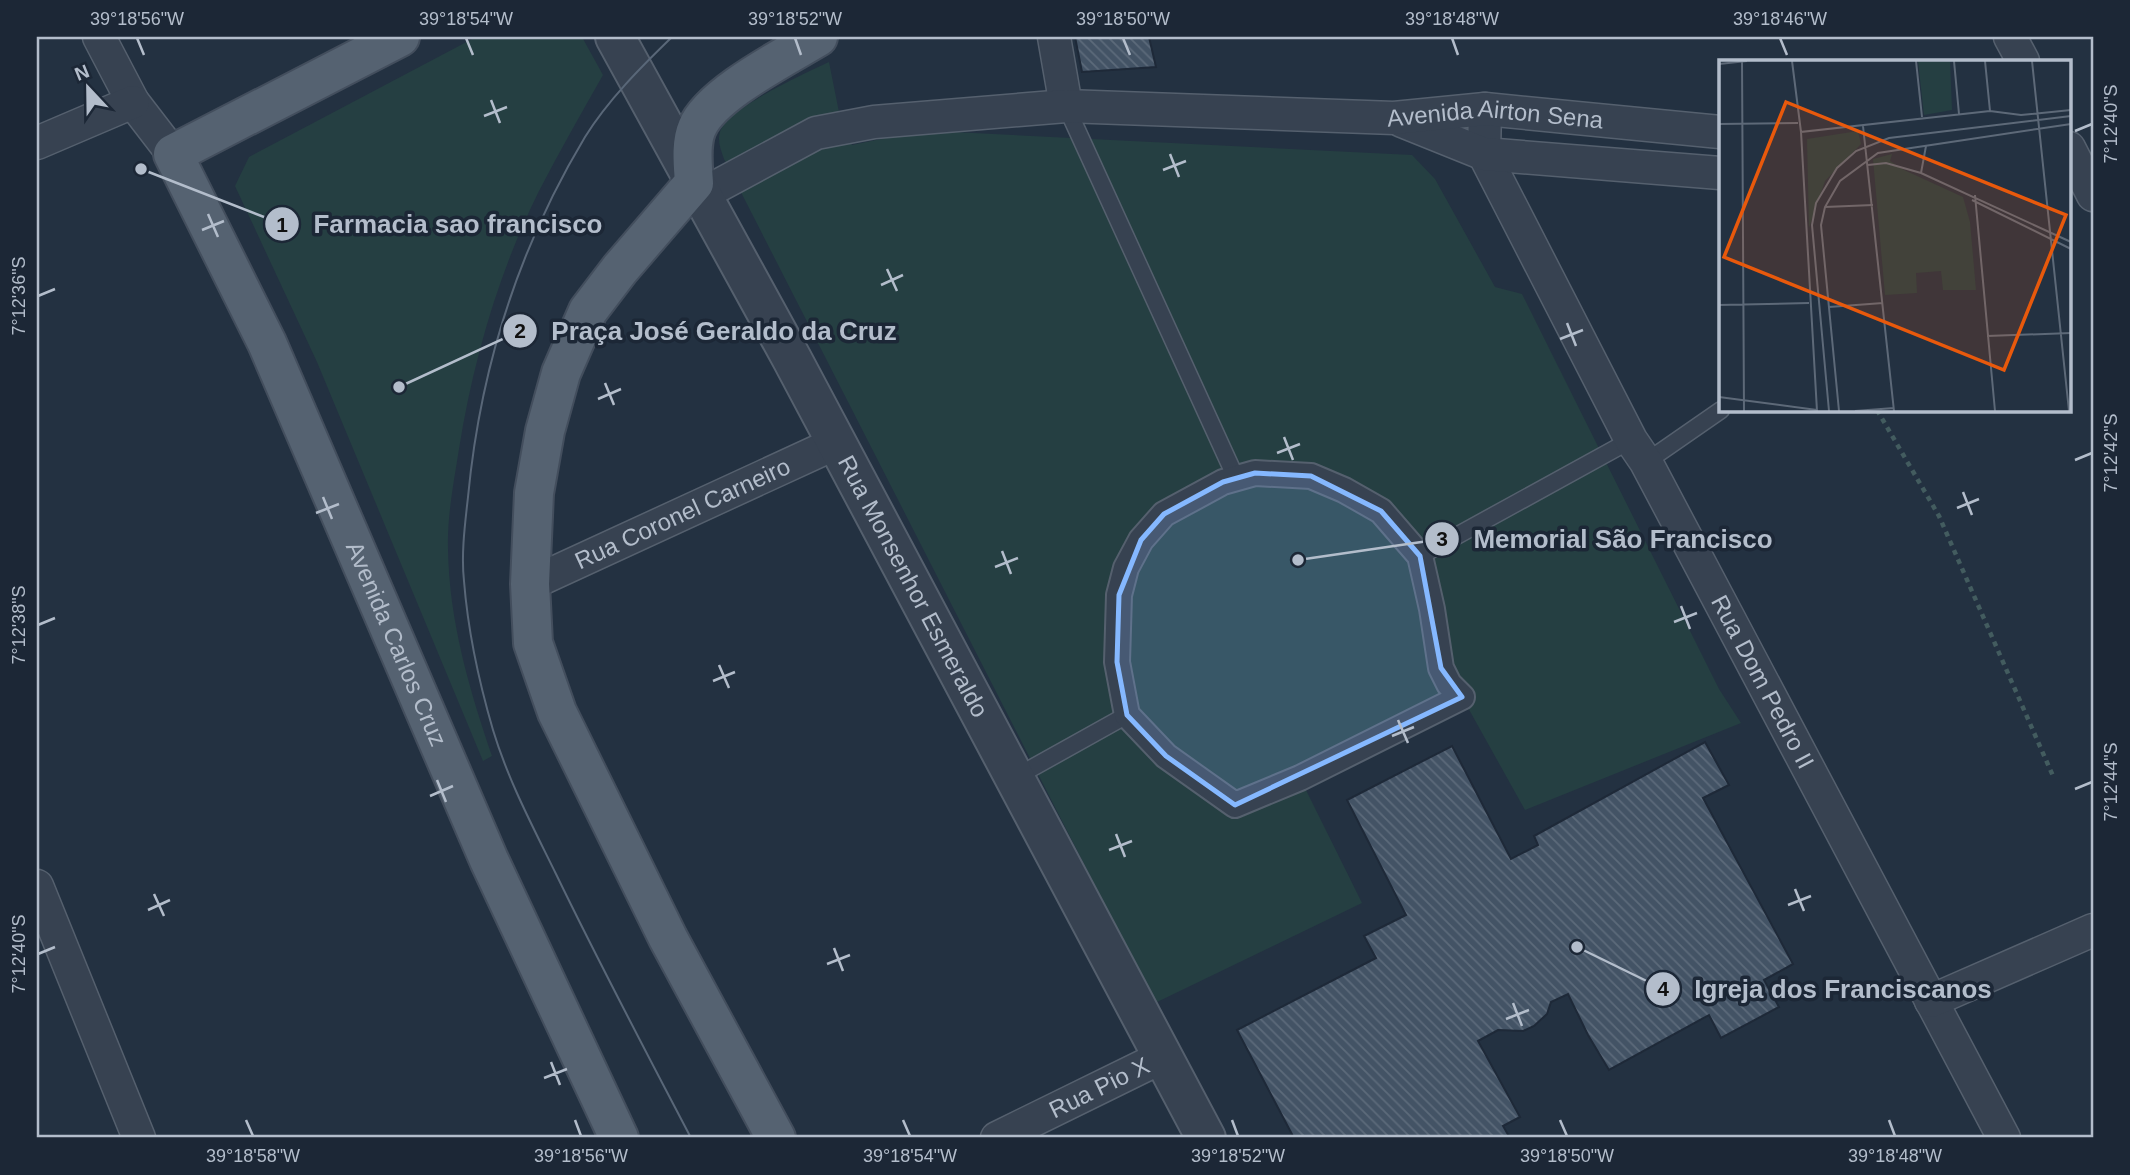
<svg xmlns="http://www.w3.org/2000/svg" width="2130" height="1175" font-family="Arial,sans-serif">
<defs>
<pattern id="building-back-hatch" width="6" height="6" patternUnits="userSpaceOnUse" patternTransform="scale(1.75)"><rect width="6" height="6" fill="#435365"/><path d="M-1 5l2 2M0 0l6 6M5-1l2 2" fill="none" stroke="#5c6a7a"/></pattern>
</defs>
<rect width="100%" height="100%" fill="#233141"/>
<g fill="#253f42">
<path d="M476,37H582L603,75C581,114 559,152 539,191C499,271 473,361 459,449C454,481 447,516 448,549C449,620 469,689 492,756L483,761L317,362L235,186L249,157Z"/>
<path d="M829,62L839,112L852,145L900,135L953,132L1412,155L1435,179L1495,287L1522,294L1719,689L1741,723L1525,810L1462,697L1300,778L1362,903L1155,1003L724,159C721,150 717,141 720,132C729,107 804,74 829,62Z"/>
</g>
<g fill="url(#building-back-hatch)" stroke="#1e2938" stroke-width="2">
<path d="M1075,37H1149L1156,67L1082,72Z"/>
<path d="M1705,742L1729,785L1703,798L1793,964L1764,980L1779,1007L1721,1038L1709,1015L1609,1070L1588,1035L1568,994L1551,1002L1547,1014L1534,1026L1523,1031L1498,1030L1478,1041L1520,1117L1503,1126L1510,1138H1294L1237,1030L1376,958L1364,936L1406,915L1347,800L1452,746L1511,859L1538,845L1534,836Z"/>
</g>
<g fill="none" stroke-linecap="round" stroke-linejoin="round">
<defs>
<g id="service">
<path d="M1066,106L1236,478"/>
<path d="M1646,462L1721,410"/>
<path d="M1420,556L1631,440"/>
<path d="M1014,778L1127,715"/>
</g>
<path id="pedestrian" d="M1255,473L1311,476L1344,490L1381,511L1420,556L1432,609L1441,668L1449,684L1462,697L1300,778L1235,805L1166,756L1127,715L1117,662L1119,595L1126,568L1141,540L1164,514L1223,482Z"/>
<g id="minor">
<path d="M99,37L133,102L173,154"/>
<path d="M1054,37L1066,106"/>
<path d="M2010,37L2023,61"/>
<path id="s1" d="M1485,109L1484,154L1631,440L1646,462L2004,1138"/>
<path d="M1402,121L1484,154L1720,173"/>
<path d="M37,143L133,102"/>
<path d="M2069,148L2093,195"/>
<path id="s2" d="M701,195L816,133L874,122L1066,106L1394,118L1485,109L1720,132"/>
<path id="s3" d="M530,584L836,443"/>
<path d="M37,886L139,1138"/>
<path d="M1931,1001L2093,930"/>
<path id="s4" d="M997,1138L1162,1057"/>
</g>
<g id="tertiary">
<path id="s5" d="M615,37L792,359L1206,1138"/>
</g>
<g id="primary">
<path id="s6" d="M400,37L173,154L267,343L489,860L619,1138"/>
<path d="M776,1138L668,938L557,712L533,643L530,584L534,493L545,431L561,373L588,311L620,269L694,183C693,166 690,144 697,128C711,94 785,57 818,37"/>
</g>
</defs>
<use href="#service" stroke="#55606e" stroke-width="19"/>
<use href="#pedestrian" stroke="#55606e" stroke-width="28"/>
<use href="#minor" stroke="#55606e" stroke-width="35"/>
<use href="#tertiary" stroke="#55606e" stroke-width="42"/>
<use href="#primary" stroke="#434e5d" stroke-width="42"/>
<path stroke="#435c5f" stroke-width="4.5" stroke-dasharray="5 5" stroke-linecap="butt" d="M1877,410L1939,516L2053,776"/>
<use href="#service" stroke="#374251" stroke-width="16"/>
<use href="#pedestrian" stroke="#374251" stroke-width="24"/>
<use href="#minor" stroke="#374251" stroke-width="32"/>
<use href="#tertiary" stroke="#374251" stroke-width="38"/>
<use href="#primary" stroke="#556271" stroke-width="38"/>
<path stroke="#596778" stroke-width="2" d="M672,37C641,67 608,100 585,137C519,247 480,370 468,497C465,524 461,554 464,581C468,632 479,682 493,730C508,780 533,827 556,874C599,963 645,1050 691,1138"/>
</g>
<path fill="#85b8ff" fill-opacity="0.2" stroke="#85b8ff" stroke-width="5" stroke-linejoin="round" d="M1255,473L1311,476L1381,511L1420,556L1441,668L1462,697L1235,805L1166,756L1127,715L1117,662L1119,595L1141,540L1164,514L1223,482Z"/>
<path fill="none" stroke="#b3bdcb" stroke-width="2.5" d="M137,38L144,55M466,38L473,55M795,38L801,55M1123,38L1130,55M1452,38L1458,55M1780,38L1787,55M491,100L500,123M484,116L507,107M2075,131L2092,124M1170,154L1179,177M1163,170L1186,161M208,214L218,237M202,230L224,221M887,269L897,291M881,285L903,275M38,296L55,289M1567,323L1576,346M1560,339L1583,330M605,383L614,405M598,399L621,389M1284,437L1293,460M1277,453L1300,444M2075,460L2092,453M1963,492L1972,515M323,497L332,519M1957,508L1979,499M316,513L339,504M1002,551L1011,574M995,567L1018,558M1681,606L1690,629M1674,622L1697,613M38,625L55,618M719,665L729,688M713,681L735,672M1398,720L1408,743M1392,736L1414,727M437,780L446,802M2075,789L2092,782M430,796L453,786M1116,834L1125,857M1109,850L1132,841M1795,889L1804,911M154,894L164,916M1788,905L1811,896M148,910L170,900M834,948L843,971M38,954L55,947M827,964L850,955M1513,1003L1522,1026M1506,1019L1529,1010M551,1062L560,1085M544,1078L567,1069M246,1120L253,1136M575,1120L581,1136M903,1120L910,1136M1232,1120L1238,1136M1560,1120L1567,1136M1889,1120L1895,1136"/>
<g text-anchor="middle" stroke-width="7" stroke-linejoin="round" paint-order="stroke">
<g font-size="24" fill="#b3bdcb" stroke="#1c2736">
<text dy="8" stroke="none"><textPath href="#s2" startOffset="812">Avenida Airton Sena</textPath></text>
<text dy="8" stroke="none"><textPath href="#s3" startOffset="168">Rua Coronel Carneiro</textPath></text>
<text dy="8" stroke="none"><textPath href="#s5" startOffset="625">Rua Monsenhor Esmeraldo</textPath></text>
<text dy="8" stroke="none"><textPath href="#s6" startOffset="794">Avenida Carlos Cruz</textPath></text>
<text dy="8" stroke="none"><textPath href="#s1" startOffset="642">Rua Dom Pedro II</textPath></text>
<text dy="8" stroke="none"><textPath href="#s4" startOffset="114">Rua Pio X</textPath></text>
</g>
</g>
<g transform="translate(1719 60)">
<rect width="352" height="352" fill="#233141"/>
<path d="M199,1H231L233,50L205,55ZM139,71L142,84L106,121L90,168L88,79ZM173,94L171,101L185,110L244,137L251,162L257,230H224L222,211L197,213L198,233L166,235L154,99Z" fill="#253f42"/>
<path fill="none" stroke="#5d6978" stroke-width="2" d="M23,1L25,351M73,1L82,72M197,1L203,57M235,1L240,54M266,1L271,51M313,1L350,351M0,4L28,1M0,64L79,63M144,66L175,351M149,105L167,103L202,113L352,182M202,113L207,86M256,135L276,351M253,140L352,189M106,147L154,145M0,245L90,243M110,247L164,243M268,276L352,273M0,337L98,350M98,351L82,72L271,51L302,55L352,50M110,351L93,165L97,143L118,108L137,91L170,78L352,56M120,351L102,165L106,147L121,121L159,93L352,64M136,351L175,348"/>
<path fill="#e8590c" fill-opacity="0.15" stroke="#e8590c" stroke-width="3.5" d="M67,42L347,155L285,310L5,197Z"/>
<rect width="352" height="352" fill="none" stroke="#b3bdcb" stroke-width="3.5"/>
</g>
<path fill="none" stroke="#b3bdcb" stroke-width="2.5" d="M141 169L282 224M399 387L520 331M1298 560L1442 539M1577 947L1663 989"/>
<g fill="#b3bdcb" stroke="#1c2736" stroke-width="2.5">
<circle cx="141" cy="169" r="7"/>
<circle cx="399" cy="387" r="7"/>
<circle cx="1298" cy="560" r="7"/>
<circle cx="1577" cy="947" r="7"/>
<circle cx="282" cy="224" r="18"/>
<circle cx="520" cy="331" r="18"/>
<circle cx="1442" cy="539" r="18"/>
<circle cx="1663" cy="989" r="18"/>
</g>
<g font-size="21" text-anchor="middle" font-weight="bold" fill="#111">
<text x="282" y="232">1</text>
<text x="520" y="338">2</text>
<text x="1442" y="546">3</text>
<text x="1663" y="996">4</text>
</g>
<g font-size="26" text-anchor="middle" font-weight="bold" fill="#b3bdcb" stroke="#1c2736" stroke-width="7" stroke-linejoin="round" paint-order="stroke">
<text x="458" y="233">Farmacia sao francisco</text>
<text x="724" y="340">Praça José Geraldo da Cruz</text>
<text x="1623" y="548">Memorial São Francisco</text>
<text x="1843" y="998">Igreja dos Franciscanos</text>
</g>
<rect width="2130" height="1175" fill="none" stroke="#1c2736" stroke-width="77"/>
<g transform="translate(88 88) rotate(338)" stroke="#1c2736" stroke-width="5" paint-order="stroke">
<path d="M0-5L12 26L0 18L-12 26Z" fill="#b3bdcb"/>
<text y="-10" font-size="19" font-weight="bold" text-anchor="middle" fill="#b3bdcb">N</text>
</g>
<rect x="38" y="38" width="2054" height="1098" fill="none" stroke="#b3bdcb" stroke-width="2.5"/>
<g font-size="18" text-anchor="middle" fill="#b3bdcb">
<text x="137" y="25">39°18'56"W</text>
<text x="466" y="25">39°18'54"W</text>
<text x="795" y="25">39°18'52"W</text>
<text x="1123" y="25">39°18'50"W</text>
<text x="1452" y="25">39°18'48"W</text>
<text x="1780" y="25">39°18'46"W</text>
<text transform="translate(2111 124) rotate(-90)" y="6">7°12'40"S</text>
<text transform="translate(19 296) rotate(-90)" y="6">7°12'36"S</text>
<text transform="translate(2111 453) rotate(-90)" y="6">7°12'42"S</text>
<text transform="translate(19 625) rotate(-90)" y="6">7°12'38"S</text>
<text transform="translate(2111 782) rotate(-90)" y="6">7°12'44"S</text>
<text transform="translate(19 954) rotate(-90)" y="6">7°12'40"S</text>
<text x="253" y="1162">39°18'58"W</text>
<text x="581" y="1162">39°18'56"W</text>
<text x="910" y="1162">39°18'54"W</text>
<text x="1238" y="1162">39°18'52"W</text>
<text x="1567" y="1162">39°18'50"W</text>
<text x="1895" y="1162">39°18'48"W</text>
</g>
</svg>
